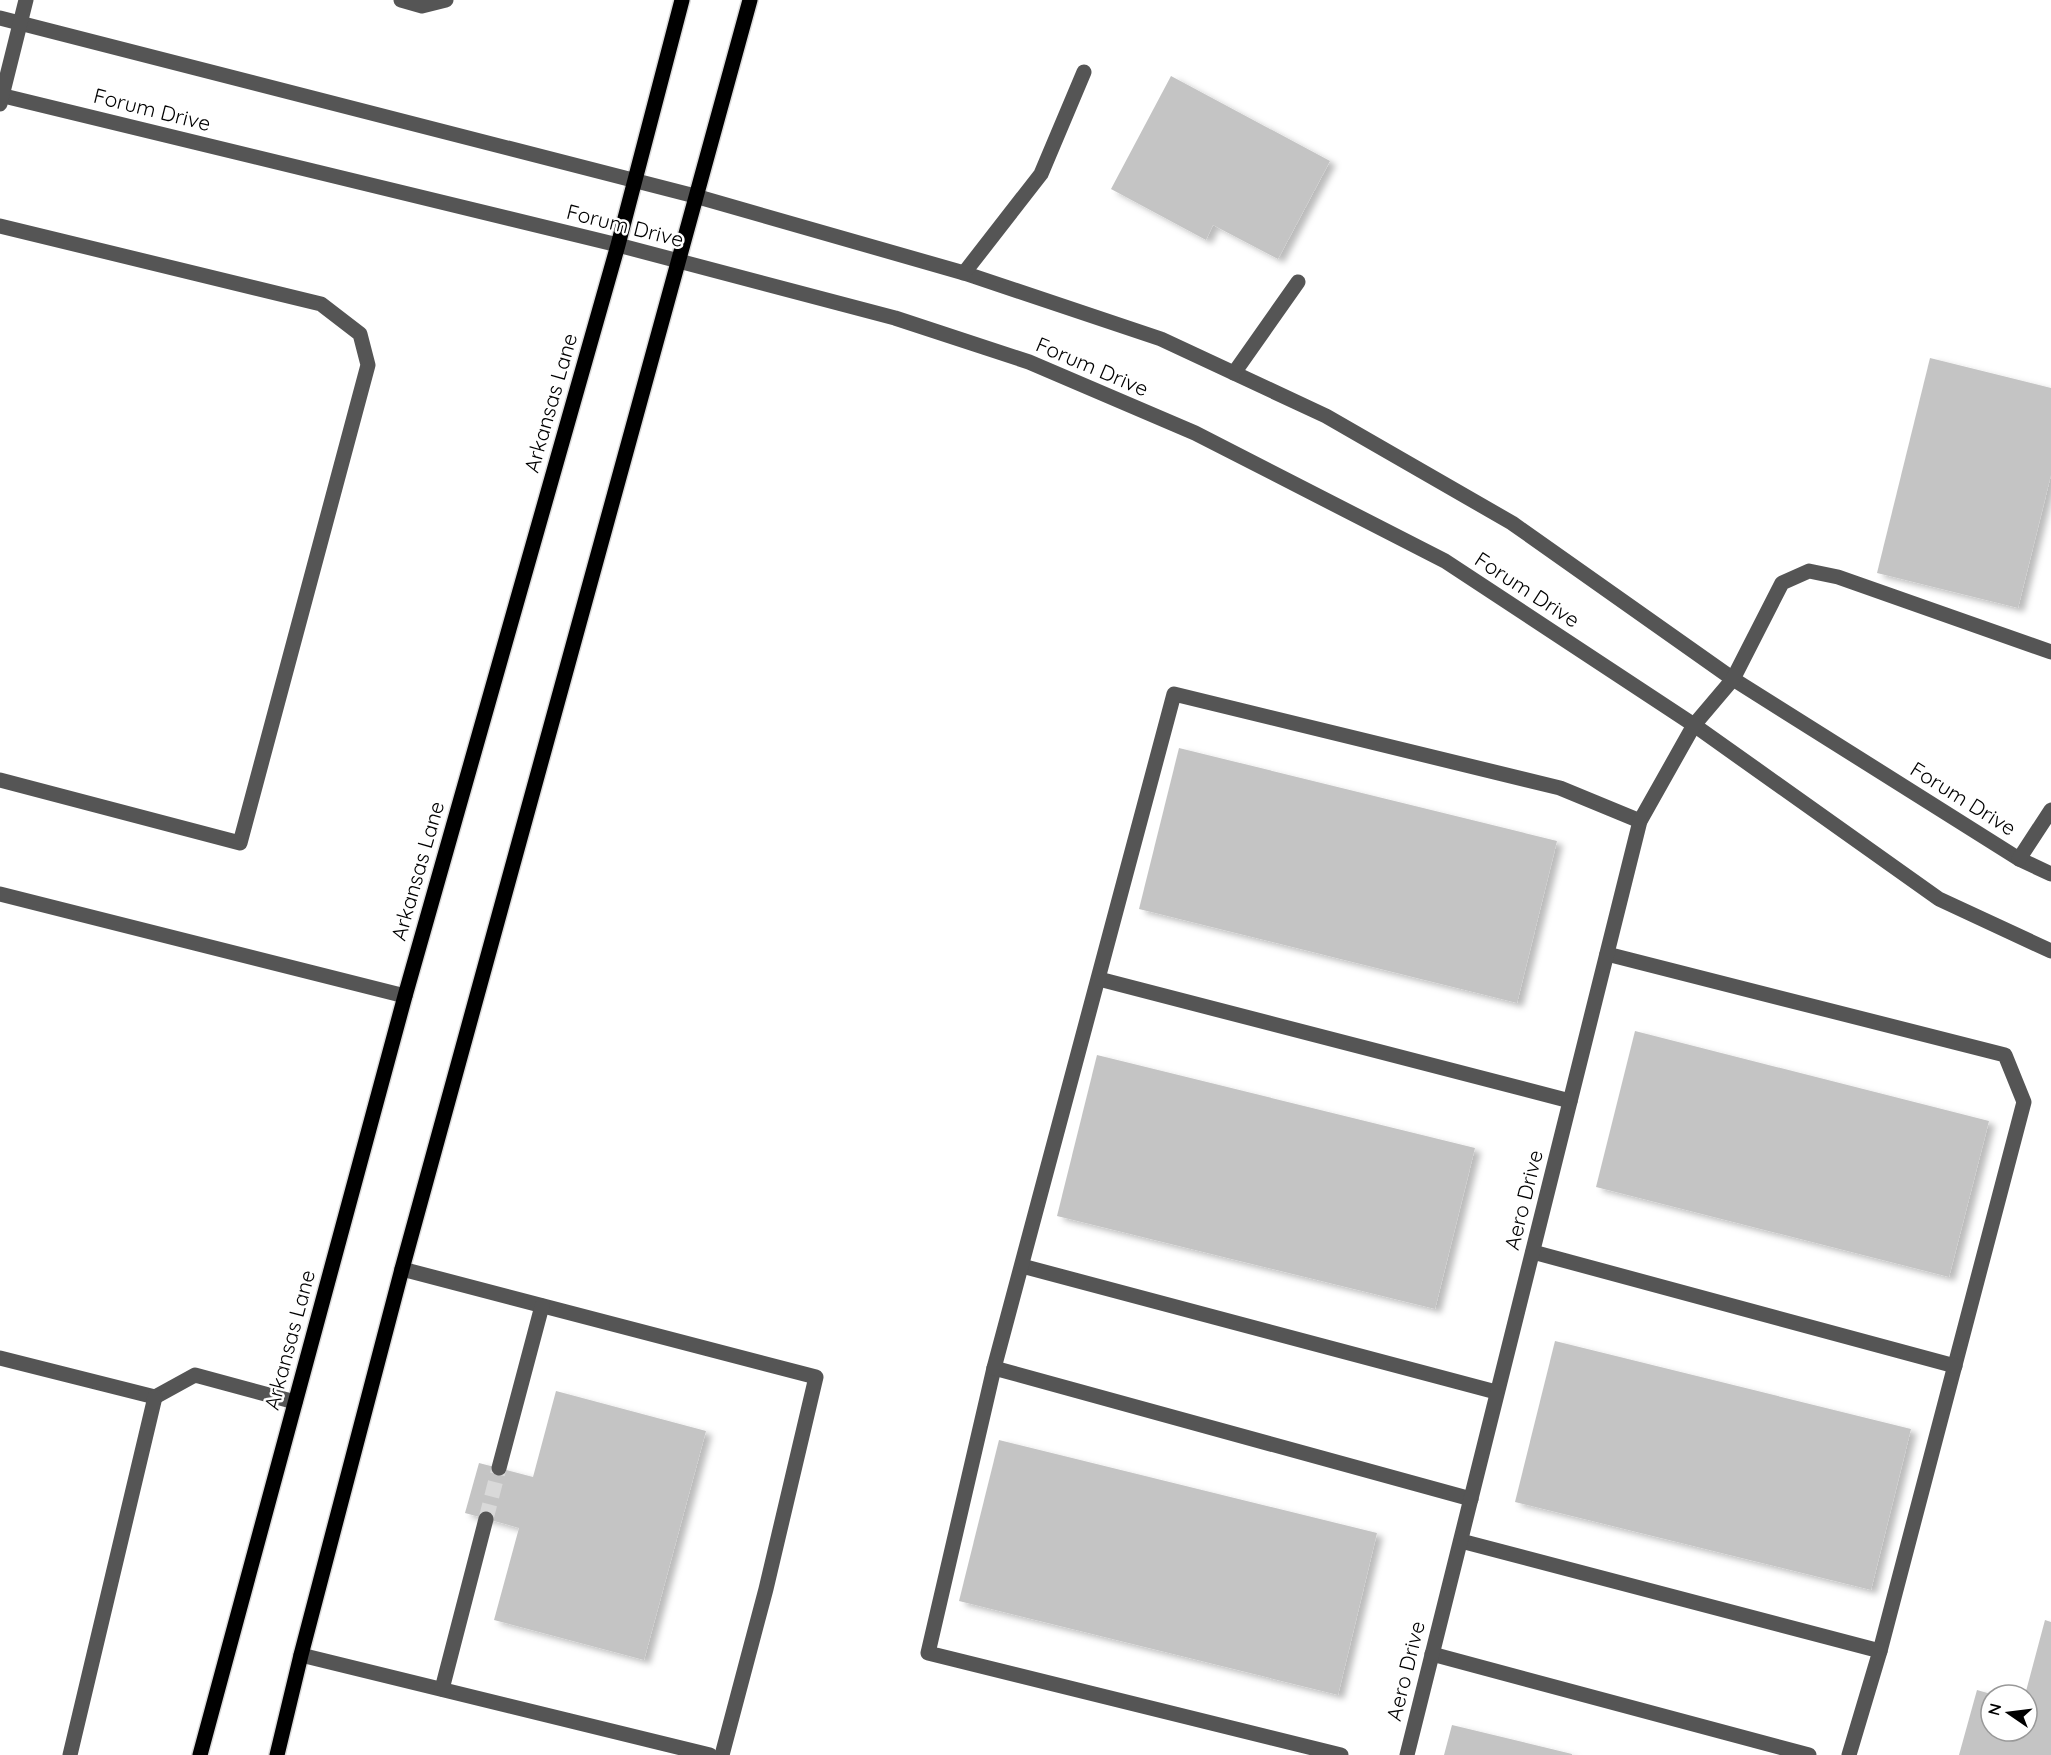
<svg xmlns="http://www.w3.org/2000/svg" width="2051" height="1755" font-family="Quicksand,sans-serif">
<defs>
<filter id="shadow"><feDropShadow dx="6" dy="4" stdDeviation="3" flood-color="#0004"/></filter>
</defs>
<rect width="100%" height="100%" fill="#fff"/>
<g fill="#c4c4c4" filter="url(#shadow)">
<path d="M1171,76L1330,161L1278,259L1213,225L1206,240L1111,189Z"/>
<path d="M1930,358L2051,388V475L2018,608L1877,573Z"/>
<path d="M1179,748L1557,841L1517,1003L1139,909Z"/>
<path d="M1635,1031L1989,1121L1949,1277L1596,1187Z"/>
<path d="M1097,1055L1475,1148L1435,1309L1057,1216Z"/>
<path d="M1555,1341L1911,1429L1871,1590L1515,1502Z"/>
<path d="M556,1391L706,1431L644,1660L494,1620L519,1528L465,1513L479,1463L533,1477Z"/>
<path d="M999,1440L1377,1533L1338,1695L959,1601Z"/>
<path d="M2045,1620L2051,1622V1755H1959L1977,1690L1991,1694V1731H2027V1695H2025Z"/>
<path d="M1452,1725L1572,1754V1755H1444Z"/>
</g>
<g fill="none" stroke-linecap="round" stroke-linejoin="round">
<path stroke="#d9d9d9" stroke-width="15" stroke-dasharray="15 8" stroke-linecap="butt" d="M486,1519L499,1468"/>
<defs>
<g id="major">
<path d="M200,1755L405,996L618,245L682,0"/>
<path d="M277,1755L301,1655L402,1269L750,0"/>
</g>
</defs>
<use href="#major" stroke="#dbdbdb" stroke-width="18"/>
<g stroke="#555" stroke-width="15">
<path d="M401,0L422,6L446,0"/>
<path d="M0,18L695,196L964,273L1161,339L1326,416L1512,523L1733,679L2019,859L2051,874"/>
<path d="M0,95L618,245L895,318L1029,362L1195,433L1445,561L1694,725L1939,899L2051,951"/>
<path d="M0,104L26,0"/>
<path d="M0,226L321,304L360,334L368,365L240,843L0,780"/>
<path d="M964,273L1041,174L1084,72"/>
<path d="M1234,373L1298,282"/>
<path d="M2019,859L2051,810"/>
<path d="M0,894L405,996"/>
<path d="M1607,954L2005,1055L2024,1102L1880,1651"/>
<path d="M1099,979L1570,1101"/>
<path d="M1533,1252L1955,1366"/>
<path d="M1022,1266L1496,1392"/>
<path d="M402,1269L816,1377L766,1589L722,1755"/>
<path d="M0,1358L155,1397L195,1375L295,1402"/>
<path d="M994,1368L928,1653L1341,1755"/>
<path d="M499,1468L542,1306"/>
<path d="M1471,1499L994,1368L1174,694L1560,788L1640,821"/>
<path d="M1461,1541L1880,1651L1849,1755"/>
<path d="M1432,1654L1809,1755"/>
<path d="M301,1655L710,1755"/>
<path d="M442,1689L486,1519"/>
<path d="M70,1755L155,1397"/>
<path d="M1407,1755L1640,821L1694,725L1733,679L1782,583L1809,571L1838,577L2051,652"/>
</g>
<use href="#major" stroke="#000" stroke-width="15"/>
</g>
<g text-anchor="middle" stroke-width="5" stroke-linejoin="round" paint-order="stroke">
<g font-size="21" fill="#000" stroke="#fff">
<text transform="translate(152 110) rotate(14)" y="7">Forum Drive</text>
<text transform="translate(625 226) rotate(14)" y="7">Forum Drive</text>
<text transform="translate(1092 367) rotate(23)" y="7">Forum Drive</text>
<text transform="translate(551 403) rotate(-74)" y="7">Arkansas Lane</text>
<text transform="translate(1527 590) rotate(33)" y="7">Forum Drive</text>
<text transform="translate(1963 799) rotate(32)" y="7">Forum Drive</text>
<text transform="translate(418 871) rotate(-74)" y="7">Arkansas Lane</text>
<text transform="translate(1524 1200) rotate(-76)" y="7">Aero Drive</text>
<text transform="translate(290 1340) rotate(-75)" y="7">Arkansas Lane</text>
<text transform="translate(1406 1671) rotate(-76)" y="7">Aero Drive</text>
</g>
</g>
<g transform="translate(2009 1713) rotate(284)"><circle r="28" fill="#ffffff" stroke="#999999" stroke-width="1.5"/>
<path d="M0-4.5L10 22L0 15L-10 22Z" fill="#000000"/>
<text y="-9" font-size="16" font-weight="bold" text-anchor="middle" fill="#000000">N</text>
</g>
</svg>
